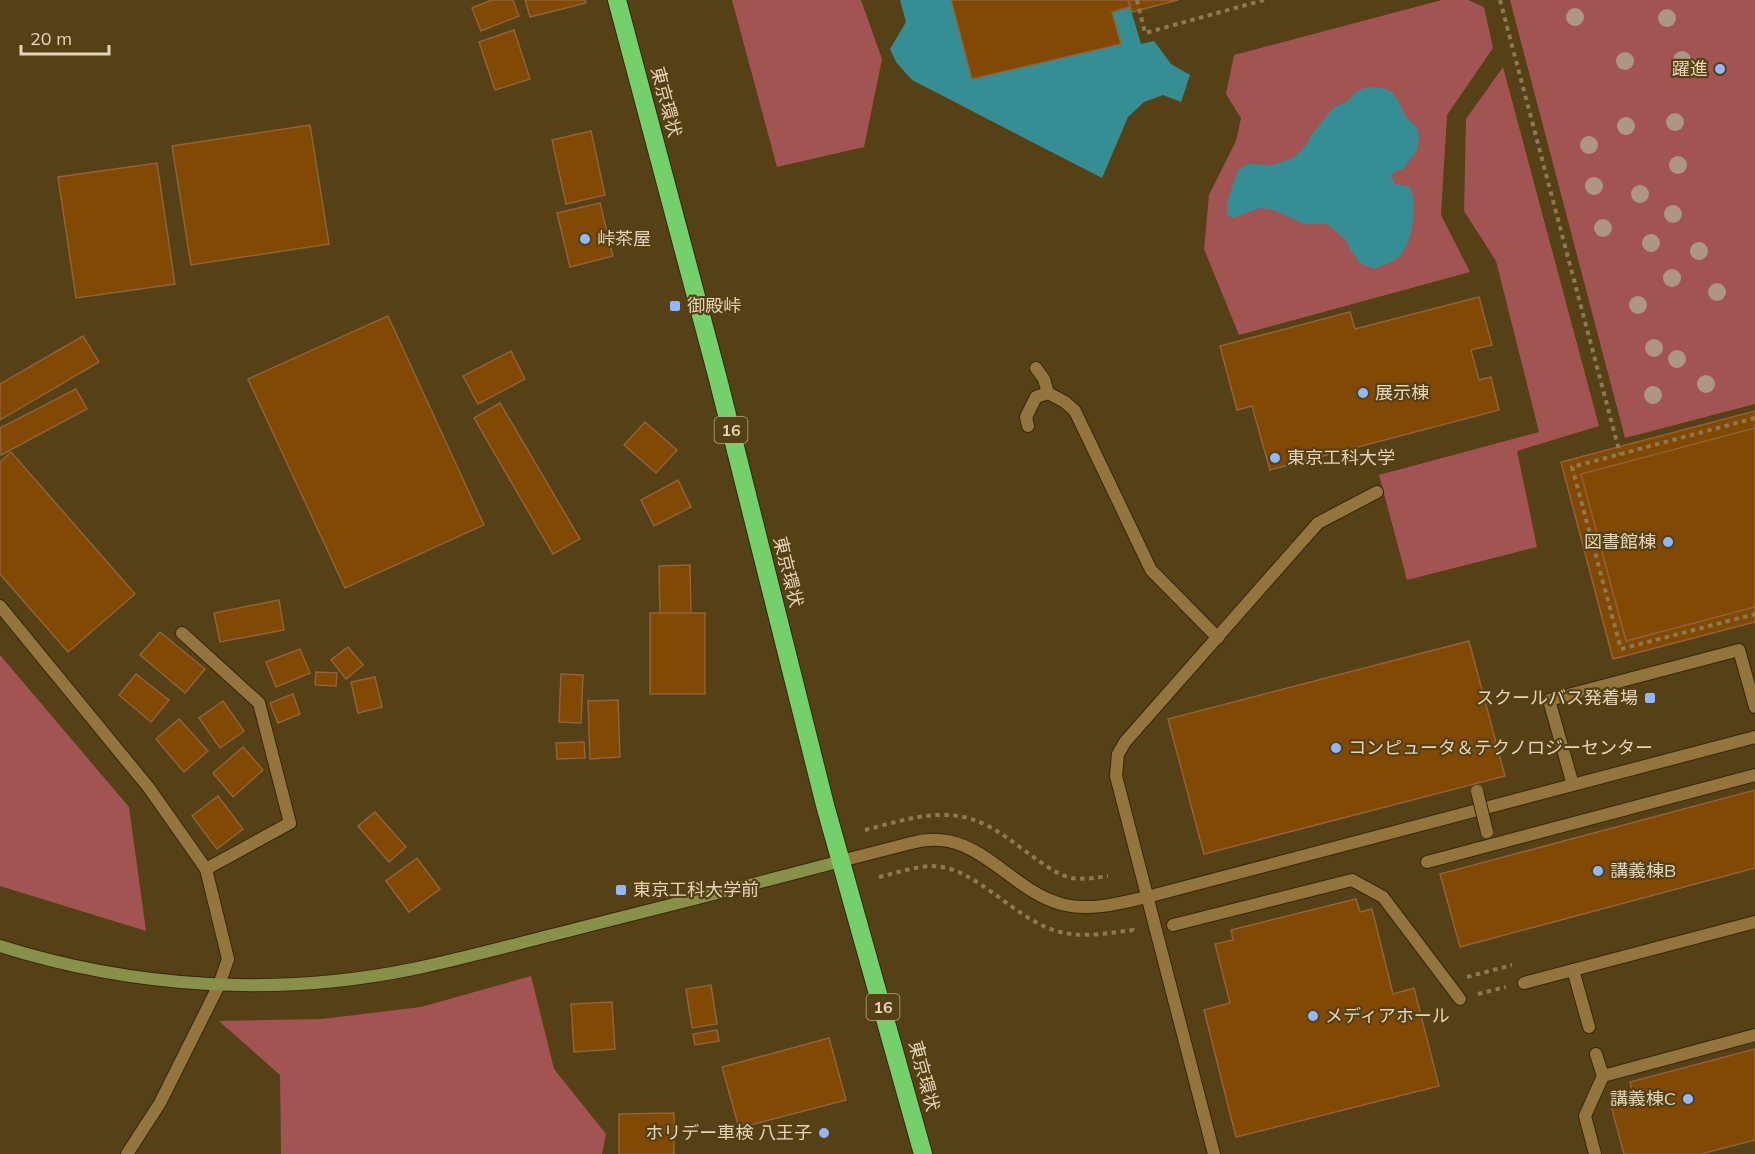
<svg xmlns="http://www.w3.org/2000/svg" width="1755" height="1154" font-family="Mulish,'Noto Sans JP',sans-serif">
<rect width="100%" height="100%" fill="#564015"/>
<g fill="#a25453">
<path d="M732,0H861L882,59L864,147L777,167Z"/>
<path d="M1442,0H1468L1484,7L1493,48L1447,115L1441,215L1470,272L1239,335L1204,249L1209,195L1236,141L1241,118L1226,94L1234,55Z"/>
<path d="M1510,0H1755V404L1625,438Z"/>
<path d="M1503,67L1599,426L1517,451L1537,547L1407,580L1379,475L1539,432L1496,261L1464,211L1466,119Z"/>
<path d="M0,655L129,807L146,931L0,886Z"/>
<path d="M531,976L554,1069L606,1134L602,1154H281L280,1075L219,1021L322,1019L421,1007Z"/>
</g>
<g fill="#368e95">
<path d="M900,0H951L973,79L1120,44L1112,12L1130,7L1141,44L1154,41L1171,64L1190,75L1181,102L1163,95L1144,102L1128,117L1102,178L912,80L896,62L890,49L906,22Z"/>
<path d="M1365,87C1408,85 1391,109 1417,127L1419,137L1417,150L1403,169L1394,172L1391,177L1395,184L1410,187C1418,205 1413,247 1396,259C1390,263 1381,266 1374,269L1360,263L1351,251L1346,240L1327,224H1305L1271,209L1260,208L1232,218L1227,214V202L1238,170L1248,164L1273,165L1293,158L1307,144L1310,137L1334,107L1347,102L1354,94Z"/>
</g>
<g fill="#814904" stroke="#91633a" stroke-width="1.5">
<path d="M492,0H513L519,16L481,31L472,8Z"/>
<path d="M525,0H585L586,3L530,17Z"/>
<path d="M951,0H1128L1130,7L1112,12L1121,44L972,79Z"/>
<path d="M1128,0H1178L1132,12Z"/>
<path d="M514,30L530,79L495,90L479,42Z"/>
<path d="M310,125L329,244L191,265L172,146Z"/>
<path d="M591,131L605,195L566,204L552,140Z"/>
<path d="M157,163L175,284L76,298L58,177Z"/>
<path d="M600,203L613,256L570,267L557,213Z"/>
<path d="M1479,297L1492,345L1471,350L1479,380L1491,377L1499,410L1270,470L1252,406L1237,410L1220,346L1350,312L1355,329Z"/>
<path d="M388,316L484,525L345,588L248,379Z"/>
<path d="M83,336L99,362L0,420V384Z"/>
<path d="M511,351L525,379L478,404L463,376Z"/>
<path d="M76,389L87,409L1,455L0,428Z"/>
<path d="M500,403L580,539L553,554L474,418Z"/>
<path d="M1755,411V622L1613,659L1561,462Z"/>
<path d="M645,422L677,450L656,473L624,445Z"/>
<path d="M1755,428V607L1626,641L1581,474Z"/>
<path d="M11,452L135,594L68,652L0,574V462Z"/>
<path d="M678,480L691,507L654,526L641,500Z"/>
<path d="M690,565L691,613H660L659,566Z"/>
<path d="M279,600L284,630L220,642L214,613Z"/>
<rect x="650" y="613" width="55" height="81"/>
<path d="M160,632L205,669L185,693L140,655Z"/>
<path d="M1469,641L1505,776L1204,854L1168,719Z"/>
<path d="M348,647L363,665L346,679L331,660Z"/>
<path d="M300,649L310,673L276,687L266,662Z"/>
<path d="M316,672L337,673L336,686L315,685Z"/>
<path d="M136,674L169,700L151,722L119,695Z"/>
<path d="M561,674L583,675L581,723L559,722Z"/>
<path d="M375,677L382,707L358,713L351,682Z"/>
<path d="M293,694L300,714L278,723L270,703Z"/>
<path d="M618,700L620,757L590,759L588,701Z"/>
<path d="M223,701L244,731L220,748L199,718Z"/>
<path d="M179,719L208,751L184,772L156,739Z"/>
<path d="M584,742L585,758L557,759L556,743Z"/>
<path d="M243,747L263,770L233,797L213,773Z"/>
<path d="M1755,790V868L1460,947L1440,874Z"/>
<path d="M218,796L243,829L217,849L192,816Z"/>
<path d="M375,812L406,847L389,862L358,826Z"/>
<path d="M417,858L440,889L409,912L386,881Z"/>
<path d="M1356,899L1360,912L1372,909L1393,994L1414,988L1439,1086L1236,1137L1204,1010L1230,1003L1215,944L1233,940L1231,930Z"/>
<path d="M711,985L717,1024L692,1028L686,989Z"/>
<path d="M612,1002L615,1049L574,1052L571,1004Z"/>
<path d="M717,1030L719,1041L695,1045L693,1034Z"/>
<path d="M829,1038L846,1100L739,1128L722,1067Z"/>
<path d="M1755,1049V1140L1701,1154H1624L1610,1102L1633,1096L1630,1082Z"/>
<path d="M674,1113V1154H619V1114Z"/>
</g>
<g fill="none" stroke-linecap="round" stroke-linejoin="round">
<defs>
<g id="lane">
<path d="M1036,368L1044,379L1048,393"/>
<path d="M1028,426L1026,417L1036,397L1048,393L1065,402L1075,411L1151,570L1218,638"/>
<path d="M1573,785L1549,700L1739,650L1755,707"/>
<path d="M911,843C978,824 1008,892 1065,905C1092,911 1120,903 1147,897L1755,737"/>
<path d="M1214,1154L1116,776L1118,754L1125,742L1318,523L1377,492"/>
</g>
<g id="street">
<path d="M0,606L149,788L206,869L228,959L219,985L160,1103L127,1154"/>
<path d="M182,633L259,703L290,823L206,869"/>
<path d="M841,861L911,843"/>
<path d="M1427,862L1755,775"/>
<path d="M1173,925L1352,880L1383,897L1460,999"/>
<path d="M1573,970L1589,1027"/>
<path d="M1524,983L1755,922"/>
<path d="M1603,1076L1755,1035"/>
<path d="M1595,1154L1585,1116L1603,1076L1596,1054"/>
</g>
<path id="secondary" d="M0,946C132,988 277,997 413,969C466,958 519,943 572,930C662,907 751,885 841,861"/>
<path id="highway" d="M617,0L718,379L825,805L923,1154"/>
</defs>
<use href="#lane" stroke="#37280a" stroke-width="14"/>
<use href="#street" stroke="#37280a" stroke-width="14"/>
<use href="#secondary" stroke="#37280a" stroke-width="14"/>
<use href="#highway" stroke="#37280a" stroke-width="20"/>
<g stroke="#8d7954" stroke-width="4" stroke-dasharray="4.5 4.5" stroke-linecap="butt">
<path d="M1137,0L1145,33L1264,0"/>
<path d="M1500,0L1620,454"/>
<path d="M1755,418L1572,467L1621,649L1755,614"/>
<path d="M865,830C896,822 931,810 964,817C992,823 1016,845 1039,861C1049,868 1059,875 1071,878C1083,880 1096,878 1108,876"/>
<path d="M879,877C897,873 915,866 933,866C977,867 1015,921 1060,932C1085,938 1108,933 1133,930L1136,932"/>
<path d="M1467,977L1512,965"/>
<path d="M1478,994L1506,987"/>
</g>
<use href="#lane" stroke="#93753d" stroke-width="12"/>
<use href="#street" stroke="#93753d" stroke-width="12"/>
<use href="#secondary" stroke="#89904a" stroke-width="12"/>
<use href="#highway" stroke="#73d06a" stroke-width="18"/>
<defs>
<path id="street-bridge" d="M1477,791L1487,832"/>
</defs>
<use href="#street-bridge" stroke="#37280a" stroke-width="14" stroke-linecap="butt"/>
<use href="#street-bridge" stroke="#93753d" stroke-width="12"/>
</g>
<g fill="#ad9682">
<circle cx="1575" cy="17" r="9"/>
<circle cx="1667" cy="18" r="9"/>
<circle cx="1682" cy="60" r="9"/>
<circle cx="1625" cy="61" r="9"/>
<circle cx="1675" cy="122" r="9"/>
<circle cx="1626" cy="126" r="9"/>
<circle cx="1589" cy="145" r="9"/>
<circle cx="1678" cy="165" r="9"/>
<circle cx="1594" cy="186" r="9"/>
<circle cx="1640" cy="194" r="9"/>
<circle cx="1673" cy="214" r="9"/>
<circle cx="1603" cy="228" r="9"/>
<circle cx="1651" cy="243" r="9"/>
<circle cx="1699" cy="251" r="9"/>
<circle cx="1672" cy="278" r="9"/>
<circle cx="1717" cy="292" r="9"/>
<circle cx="1638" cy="305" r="9"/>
<circle cx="1654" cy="348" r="9"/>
<circle cx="1677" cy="359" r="9"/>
<circle cx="1706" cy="384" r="9"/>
<circle cx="1653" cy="395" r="9"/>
</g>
<g fill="#91b8fd" stroke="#564015" stroke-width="2">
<circle cx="1720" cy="69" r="6"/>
<circle cx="585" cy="239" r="6"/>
<rect x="669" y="300" width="12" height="12" rx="3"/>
<circle cx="1363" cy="393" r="6"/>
<circle cx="1275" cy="458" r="6"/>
<circle cx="1668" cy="542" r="6"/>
<rect x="1644" y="692" width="12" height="12" rx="3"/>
<circle cx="1336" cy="748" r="6"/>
<circle cx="1598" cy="871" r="6"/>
<rect x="615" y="884" width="12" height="12" rx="3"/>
<circle cx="1313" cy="1016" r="6"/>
<circle cx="1688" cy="1099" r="6"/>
<circle cx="824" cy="1133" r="6"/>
</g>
<g text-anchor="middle" stroke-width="4.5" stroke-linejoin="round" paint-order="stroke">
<g fill="#564015" stroke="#b9a887" stroke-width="1.5">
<rect x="714.5" y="417" width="33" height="26" rx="4.5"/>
<rect x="866.5" y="994" width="33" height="26" rx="4.5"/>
</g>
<g font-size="16" font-weight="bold" fill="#e4d4b8">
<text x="731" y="436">16</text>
<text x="883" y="1013">16</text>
</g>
<g font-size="18" fill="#e4d4b8" stroke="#564015" text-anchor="start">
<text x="1708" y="75" text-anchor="end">躍進</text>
<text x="597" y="245">峠茶屋</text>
<text x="687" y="312">御殿峠</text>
<text x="1375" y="399">展示棟</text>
<text x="1287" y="464">東京工科大学</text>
<text x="1656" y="548" text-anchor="end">図書館棟</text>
<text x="1638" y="704" text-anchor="end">スクールバス発着場</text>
<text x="1348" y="754">コンピュータ＆テクノロジーセンター</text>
<text x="1610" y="877">講義棟B</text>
<text x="633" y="896">東京工科大学前</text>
<text x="1325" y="1022">メディアホール</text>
<text x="1676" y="1105" text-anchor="end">講義棟C</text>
<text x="812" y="1139" text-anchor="end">ホリデー車検 八王子</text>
</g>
<g font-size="18" fill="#e4d4b8" stroke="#564015">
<text transform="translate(666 102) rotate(75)" y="6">東京環状</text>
<text transform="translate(788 572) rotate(76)" y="6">東京環状</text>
<text transform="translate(924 1076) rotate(75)" y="6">東京環状</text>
</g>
</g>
<path d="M21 45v9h88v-9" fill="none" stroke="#e4d4b8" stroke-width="3"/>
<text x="30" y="45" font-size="18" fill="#e4d4b8" stroke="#564015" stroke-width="4.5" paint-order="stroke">20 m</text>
</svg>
